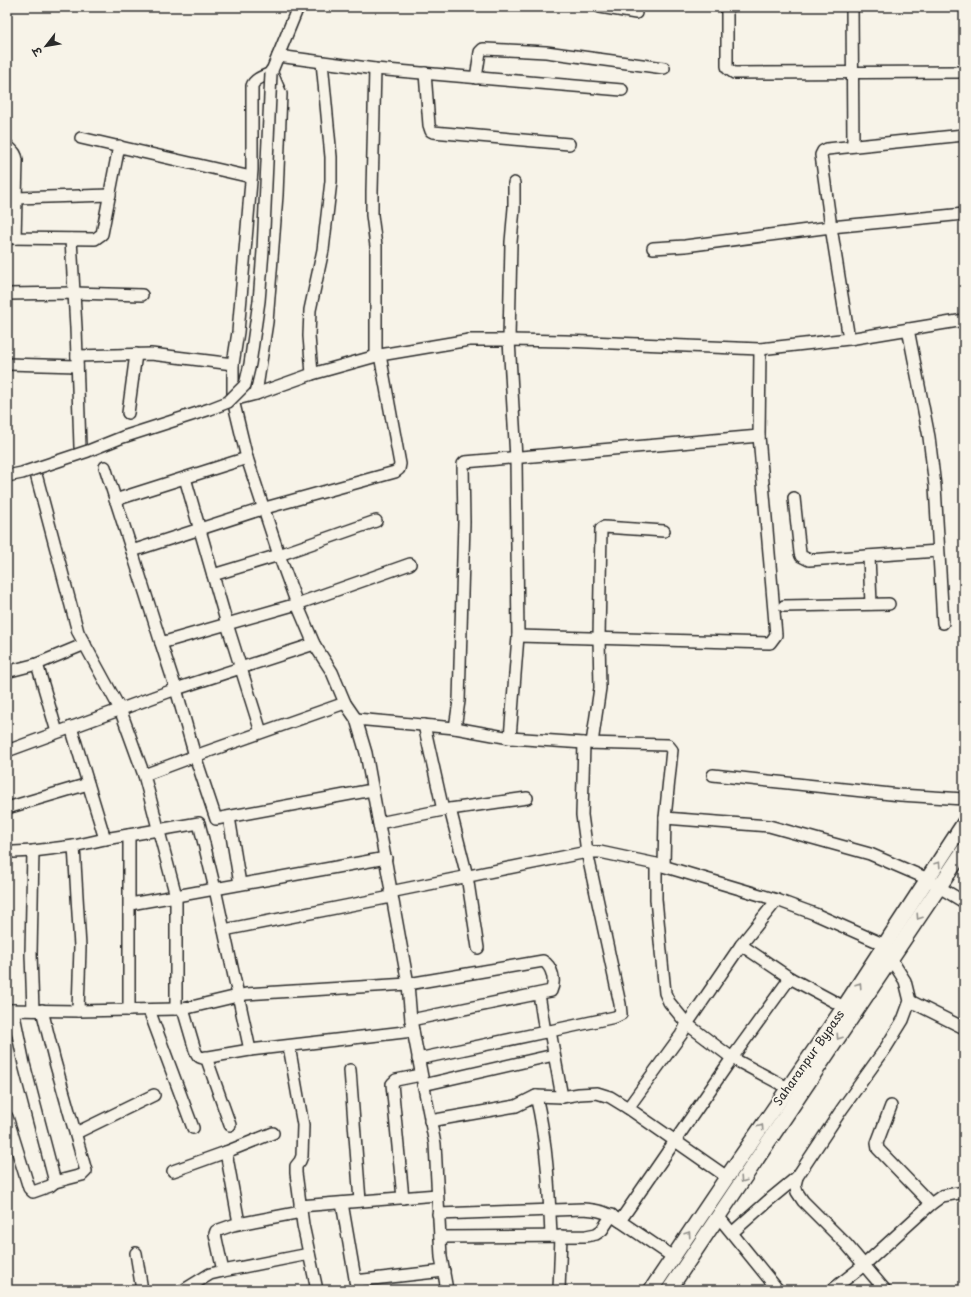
<svg xmlns="http://www.w3.org/2000/svg" width="971" height="1297" font-family="'Playpen Sans','Playpen Sans Deva',sans-serif">
<rect width="100%" height="100%" fill="#f7f3e8"/>
<filter id="ink" filterUnits="userSpaceOnUse"><feTurbulence type="fractalNoise" baseFrequency=".025" numOctaves="2"/><feDisplacementMap in="SourceGraphic" scale="8" xChannelSelector="R" yChannelSelector="G"/><feConvolveMatrix kernelMatrix="1 2 1 2 8 2 1 2 1" color-interpolation-filters="sRGB"/></filter>
<g filter="url(#ink)">
<g fill="none" stroke-linecap="round" stroke-linejoin="round">
<defs>
<g id="minor">
<path d="M298,7L271,73C264,76 254,79 252,86V170L238,332L233,364V400L247,458L279,555L297,604L314,644L332,672L345,703L356,719L366,753L408,984L411,1020L435,1144L441,1257L447,1290"/>
<path d="M600,7L636,13"/>
<path d="M727,7V66L728,69L734,73L964,72"/>
<path d="M852,7L853,146"/>
<path d="M278,56L375,69L622,90"/>
<path d="M375,69L372,191V215L376,246V356"/>
<path d="M425,73L429,125L431,131L433,132L569,144"/>
<path d="M476,78L480,52L483,49H486L546,52L664,68"/>
<path d="M81,138L251,177"/>
<path d="M7,145C12,151 16,152 17,160L15,238"/>
<path d="M16,198L110,195"/>
<path d="M7,238L95,239L102,234L119,146"/>
<path d="M71,239L76,328L80,447"/>
<path d="M653,248L685,246L831,227L964,214"/>
<path d="M7,294L74,293L142,295"/>
<path d="M908,329L929,437L935,486L943,623"/>
<path d="M849,339L831,227L821,155L823,151L827,149L964,135"/>
<path d="M77,356L151,354L233,364"/>
<path d="M7,364L77,366"/>
<path d="M312,374L309,336L310,310L323,250L331,181V157L322,62"/>
<path d="M256,394L267,322L277,195L281,94L271,71"/>
<path d="M233,400L256,394L312,374L380,355L469,340H509L565,341L760,349L849,339L964,320"/>
<path d="M128,413L136,354"/>
<path d="M105,467L132,551L265,508L395,472L399,469L400,464L380,355"/>
<path d="M37,478L78,632L120,709L144,775L176,896L386,858"/>
<path d="M185,478L227,624L261,732"/>
<path d="M794,498L800,553L801,556L809,560L938,551"/>
<path d="M115,500L247,458"/>
<path d="M132,551L161,643L297,604L410,564"/>
<path d="M869,556L871,604"/>
<path d="M213,575L279,555L376,521"/>
<path d="M784,606L889,604"/>
<path d="M518,636L770,643L776,635L759,436"/>
<path d="M161,643L176,689L314,644"/>
<path d="M37,664L57,732"/>
<path d="M10,671L37,664L85,644"/>
<path d="M356,719L455,728L459,701L464,522L463,464L465,462L759,436L760,349"/>
<path d="M424,725L443,810"/>
<path d="M71,727L105,839"/>
<path d="M455,728L510,738L584,743L668,745L672,750L665,818L664,866"/>
<path d="M510,738L518,636L516,458L509,340L511,242L514,208V183"/>
<path d="M592,743L600,688L599,638L601,529L604,527L664,531"/>
<path d="M7,751L176,689L195,756L345,703"/>
<path d="M144,775L195,756L216,819L372,790"/>
<path d="M713,775L900,795L964,799"/>
<path d="M7,808L88,784"/>
<path d="M450,809L467,876L478,948"/>
<path d="M229,817L240,884"/>
<path d="M665,818L769,826L870,854L928,879L939,887L964,902"/>
<path d="M379,823L443,810L527,798"/>
<path d="M129,835V1010"/>
<path d="M74,846L80,947L78,1011"/>
<path d="M14,852L33,851L74,846L105,839L199,823L215,889L250,1050L413,1031"/>
<path d="M656,864V899L665,993L669,1002L687,1024L732,1058L788,1088"/>
<path d="M390,892L587,852H600L656,864L777,900L815,914L885,945"/>
<path d="M130,904L176,896V1009H183L246,994L408,984L543,961C552,966 556,981 551,991L411,1020"/>
<path d="M224,930L391,897"/>
<path d="M741,945L790,978L844,1007"/>
<path d="M539,994L545,1032"/>
<path d="M910,1001L964,1028"/>
<path d="M183,1009L195,1050C197,1055 198,1057 203,1058L250,1050"/>
<path d="M7,1010L78,1011L176,1009"/>
<path d="M33,1010L31,954L33,851"/>
<path d="M42,1010L55,1062L86,1171L82,1175L55,1182"/>
<path d="M149,1010L193,1128"/>
<path d="M550,1031L615,1017L621,1014L620,1004L587,852L582,815L584,743"/>
<path d="M289,1046L303,1125L302,1156L300,1161L296,1166V1173L303,1225L317,1290"/>
<path d="M206,1057L230,1125"/>
<path d="M418,1059L550,1031L562,1097"/>
<path d="M350,1070L360,1201"/>
<path d="M423,1085L554,1055"/>
<path d="M536,1096C547,1141 549,1189 551,1236"/>
<path d="M891,1106L877,1143L878,1149L931,1204"/>
<path d="M7,1117L29,1188L33,1192L50,1186L55,1182L24,1064L13,1010"/>
<path d="M430,1121L516,1106L536,1096L562,1097L579,1094L597,1093L610,1097L628,1108"/>
<path d="M76,1133L154,1095"/>
<path d="M173,1171L226,1152"/>
<path d="M727,1177L628,1108L681,1035L687,1024L741,945L777,900"/>
<path d="M403,1198L392,1084L396,1080L421,1075"/>
<path d="M342,1203L357,1290"/>
<path d="M300,1206L437,1195"/>
<path d="M438,1214L583,1209C599,1210 607,1212 620,1221"/>
<path d="M718,1216L778,1290"/>
<path d="M239,1223L226,1152L273,1133"/>
<path d="M733,1232L769,1200L797,1177"/>
<path d="M440,1237L586,1236L596,1234L602,1230L612,1215"/>
<path d="M136,1253L142,1290"/>
<path d="M673,1257L620,1221L732,1058L790,978"/>
<path d="M223,1271L215,1234L216,1231L233,1225L301,1212"/>
<path d="M355,1281L444,1271"/>
<path d="M184,1290L210,1274L223,1271L309,1254"/>
<path d="M559,1290L561,1236"/>
<path d="M832,1290L864,1265L931,1204L942,1196L964,1192"/>
<path d="M885,1290L847,1245L803,1201L797,1192L795,1185L797,1177L842,1109L885,1049L903,1020L910,1001L905,981L891,959"/>
</g>
<g id="major">
<path d="M651,1290L727,1177L844,1007L964,823"/>
<path d="M669,1290L964,850"/>
</g>
</defs>
<use href="#minor" stroke="#2b2b2b" stroke-width="14"/>
<use href="#major" stroke="#2b2b2b" stroke-width="17"/>
<use href="#minor" stroke="#f7f3e8" stroke-width="11"/>
<use href="#major" stroke="#f7f3e8" stroke-width="14"/>
<defs>
<path id="minor-bridge" d="M7,476L22,473L88,451L123,437L210,409L228,402L245,385L250,364L259,301L263,251L271,73"/>
</defs>
<use href="#minor-bridge" stroke="#2b2b2b" stroke-width="14" stroke-linecap="butt"/>
<use href="#minor-bridge" stroke="#f7f3e8" stroke-width="11"/>
</g>
<defs><path id="oneway-chevron" d="M-2-3.5L2.5 0L-2 3.5" fill="none" stroke-width="1.6" stroke-linecap="round" stroke-linejoin="round"/></defs>
<g stroke="#918f8a">
<use href="#oneway-chevron" transform="translate(938 864) rotate(-57)"/>
<use href="#oneway-chevron" transform="translate(919 917) rotate(124)"/>
<use href="#oneway-chevron" transform="translate(859 985) rotate(-56)"/>
<use href="#oneway-chevron" transform="translate(839 1037) rotate(124)"/>
<use href="#oneway-chevron" transform="translate(761 1127) rotate(-56)"/>
<use href="#oneway-chevron" transform="translate(743 1180) rotate(124)"/>
<use href="#oneway-chevron" transform="translate(688 1234) rotate(-56)"/>
</g>
</g>
<g text-anchor="middle" stroke-width="3.5" stroke-linejoin="round" paint-order="stroke">
<g font-size="12" fill="#2b2b2b" stroke="#f7f3e8">
<text transform="translate(809 1058) rotate(-55)" y="4">Saharanpur Bypass</text>
</g>
</g>
<rect width="971" height="1297" fill="none" stroke="#f7f3e8" stroke-width="24"/>
<rect x="12" y="12" width="947" height="1273" fill="none" stroke="#2b2b2b" stroke-width="1.5" filter="url(#ink)"/>
<g transform="translate(46 46) rotate(239)" stroke="#f7f3e8" stroke-width="3" paint-order="stroke">
<path d="M0-3L7 15L0 10L-7 15Z" fill="#2b2b2b"/>
<text y="-6" font-size="11" font-weight="bold" text-anchor="middle" fill="#2b2b2b">उ</text>
</g>
</svg>
